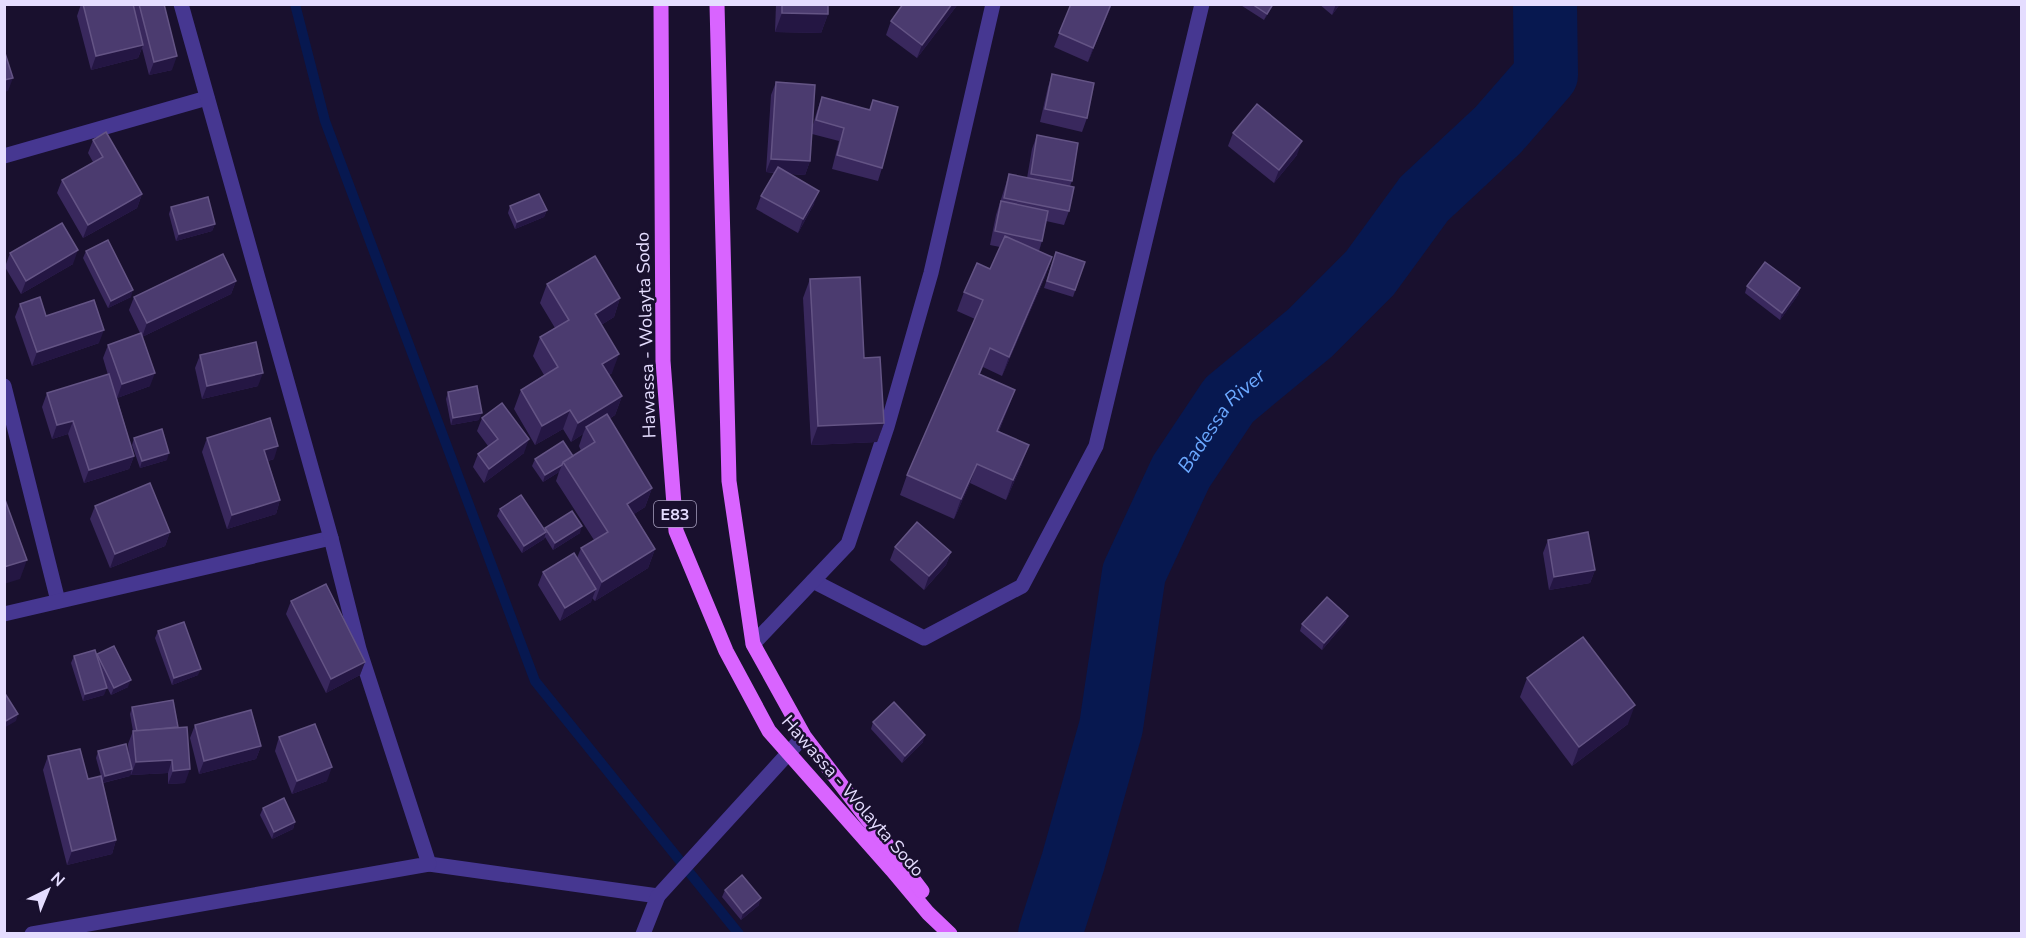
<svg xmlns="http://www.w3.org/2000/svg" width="2026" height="938" font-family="'Nunito Sans',sans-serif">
<rect width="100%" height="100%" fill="#19102e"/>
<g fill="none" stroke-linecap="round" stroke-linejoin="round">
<path stroke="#071850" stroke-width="10" d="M295,4L325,121L535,681L739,934"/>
<path stroke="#071850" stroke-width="64" id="s1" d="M1050,934L1073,862L1111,727L1134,573L1181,472L1229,400L1310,333L1370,273L1424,199L1498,130L1546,75L1545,4"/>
<g stroke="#463791" stroke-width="15">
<path d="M4,156L207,98"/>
<path d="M4,386L58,601"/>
<path d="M813,581L924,638L1022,586L1096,446L1202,4"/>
<path d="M4,614L331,538"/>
<path d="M753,644L848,544L887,427L931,273L993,4"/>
<path d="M429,864L658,896"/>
<path d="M32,934L429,864L359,649L331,538L181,4"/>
<path d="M643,934L658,896L804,736"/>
</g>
<g stroke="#d964ff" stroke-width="15">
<path d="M661,4L663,361L676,531L726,651L769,731L892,870L928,913L950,934"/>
<path d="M717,4L729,481L753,644L804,736L922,891"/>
</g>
</g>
<g fill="#39285d">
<path d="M81,4H164L172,70L149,75L142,48L138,58L91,70L77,16Z"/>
<path d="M776,4H828V14L821,33L775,32Z"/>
<path d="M903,4H958L917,58L886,35L891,21Z"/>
<path d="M1071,4H1112L1088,62L1054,47Z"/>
<path d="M1239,4H1274L1264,20Z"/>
<path d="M1319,4H1340L1332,15Z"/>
<path d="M1052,74L1087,118L1082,132L1040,122L1048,87Z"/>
<path d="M776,82L812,128L817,111L822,97L869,110L873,100L882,168L878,181L832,169L839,141L812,134L810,161L805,175L790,174L814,204L798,233L756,209L761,196L774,173L766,172L771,95Z"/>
<path d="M1233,133L1297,155L1274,183L1228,146Z"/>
<path d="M1037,135L1072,181L1070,186L1069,211L1064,225L1046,221L1042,241L1039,251L1052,257L1045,277L1002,376L983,367L980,374L1015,390L999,431L1022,464L1006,500L970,483L954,519L900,495L907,475L975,319L957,311L964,292L990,269L1000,247L990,245L996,215L1009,174L1027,178L1032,149Z"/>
<path d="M93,140L142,194L137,208L83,238L57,193L62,180L93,162L88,153Z"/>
<path d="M510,206L547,210L544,217L515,229L508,213Z"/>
<path d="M171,207L215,224L212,231L176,241L169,214Z"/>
<path d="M86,251L131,297L108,308L83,258Z"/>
<path d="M1056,252L1085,262L1073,297L1044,288Z"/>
<path d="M10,253L73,264L21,294L5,267Z"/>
<path d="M810,279L864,358L884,423L877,442L811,445L803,298Z"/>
<path d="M236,281L231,294L142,337L150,386L117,398L134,456L129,469L84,483L68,434L52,439L42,407L47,393L108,375L103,358L108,345L140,333L129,310L134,297Z"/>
<path d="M547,284L620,298L614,317L601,325L612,373L609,375L622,396L615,415L609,419L652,488L645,507L634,514L655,549L648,568L595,601L592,598L591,602L560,621L538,585L543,572L577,558L581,548L594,540L556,481L559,472L543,482L532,466L535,459L573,456L581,451L579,446L583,434L571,442L563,429L535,445L514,409L521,390L544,375L533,356L540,337L555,328L540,303Z"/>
<path d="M1747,286L1800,288L1798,295L1780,320L1745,293Z"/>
<path d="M20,304L46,316L99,343L32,366L15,317Z"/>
<path d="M200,355L258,386L202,399L195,368Z"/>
<path d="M448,392L479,420L451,425L446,399Z"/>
<path d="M482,418L524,453L484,483L473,467L478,454L488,446L477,431Z"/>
<path d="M134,438L167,460L140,468L132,445Z"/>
<path d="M207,438L274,459L268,461L280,500L276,514L227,529L202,452Z"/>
<path d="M95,506L170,532L165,546L110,568L90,519Z"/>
<path d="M500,509L545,530V528L580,533L553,550L545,537L544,539L522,553L497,516Z"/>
<path d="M1548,540L1595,570L1590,583L1549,590L1543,553Z"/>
<path d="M895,547L951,552L946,565L924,590L890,560Z"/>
<path d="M291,601L365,662L360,675L326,693L286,614Z"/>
<path d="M1348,616L1345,623L1322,650L1300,631L1302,624Z"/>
<path d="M158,631L198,675L172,685L155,638Z"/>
<path d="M97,654L128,687L111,695L105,683L104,695L83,701L71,663L74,656H97Z"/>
<path d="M1527,678L1628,724L1572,766L1520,697Z"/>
<path d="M173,700L185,783L168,784V773L131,775V773L130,776L103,783L116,840L112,854L67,865L43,770L48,756L88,779L101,776L96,758L98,751L129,759L128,744L133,731L130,714L132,707Z"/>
<path d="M873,722L923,742L902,763L871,729Z"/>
<path d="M195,725L261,746L256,759L199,774L190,738Z"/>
<path d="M279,737L327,781L292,794L275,751Z"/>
<path d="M263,808L295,822L293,829L272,839L260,815Z"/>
<path d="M725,890L759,905L741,920L722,897Z"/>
</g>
<g fill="#241643">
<path d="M952,4H958L917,58L922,45Z"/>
<path d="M1111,4H1112L1088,62L1093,48Z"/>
<path d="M1273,4H1274L1264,20L1267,14Z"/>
<path d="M1336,4H1340L1332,15Z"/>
<path d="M782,13L828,14L821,33L775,32Z"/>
<path d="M143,45L138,58L91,70L96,56Z"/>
<path d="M177,56L172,70L149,75L154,62Z"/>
<path d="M13,78L8,91L4,92V80Z"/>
<path d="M1302,141L1297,155L1274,183L1279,170Z"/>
<path d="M771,159L810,161L805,175L766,172Z"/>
<path d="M819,191L814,204L798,233L803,219Z"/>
<path d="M142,194L137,208L83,238L88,225Z"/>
<path d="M547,210L544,217L515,229L517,222Z"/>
<path d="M215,224L212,231L176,241L179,234Z"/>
<path d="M78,250L73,264L21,294L26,281Z"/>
<path d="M1052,257L1045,277L1002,376L1009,357Z"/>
<path d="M236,281L231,294L142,337L147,323Z"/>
<path d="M1800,288L1798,295L1780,320L1782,313Z"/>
<path d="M133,290L131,297L108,308L111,301Z"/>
<path d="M620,298L614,317L588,333L595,314Z"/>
<path d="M104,330L99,343L32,366L37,352Z"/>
<path d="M619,354L612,373L595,383L602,364Z"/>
<path d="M155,373L150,386L117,398L122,384Z"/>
<path d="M263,373L258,386L202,399L207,386Z"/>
<path d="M1015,390L1008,409L990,450L997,431Z"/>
<path d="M622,396L615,415L588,431L586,427L583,434L571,442L578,423Z"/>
<path d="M570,410L563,429L535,445L542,426Z"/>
<path d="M482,413L479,420L451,425L453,418Z"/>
<path d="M73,421L68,434L52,439L57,425Z"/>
<path d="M884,423L877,442L811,445L818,426Z"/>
<path d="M529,439L524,453L484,483L489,469Z"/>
<path d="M1029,445L1022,464L1006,500L1013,480Z"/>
<path d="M278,446L274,459L259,464L264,450Z"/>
<path d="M169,453L167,460L140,468L142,461Z"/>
<path d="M134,456L129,469L84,483L89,470Z"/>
<path d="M977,464L970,483L954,519L961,499Z"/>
<path d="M562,465L559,472L543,482L545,475Z"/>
<path d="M652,488L645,507L620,523L627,504Z"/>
<path d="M280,500L276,514L227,529L232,515Z"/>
<path d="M582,526L580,533L553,550L555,543Z"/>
<path d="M170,532L165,546L110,568L115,554Z"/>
<path d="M546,532L544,539L522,553L524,546Z"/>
<path d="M655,549L648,568L595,601L602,582Z"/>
<path d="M951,552L946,565L924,590L929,576Z"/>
<path d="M27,560L20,579L4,584V567Z"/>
<path d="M1595,570L1590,583L1549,590L1554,577Z"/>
<path d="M596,589L591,602L560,621L565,608Z"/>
<path d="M1348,616L1345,623L1322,650L1324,643Z"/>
<path d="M365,662L360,675L326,693L331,679Z"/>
<path d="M201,669L198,675L172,685L174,678Z"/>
<path d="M131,680L128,687L111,695L114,688Z"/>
<path d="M107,688L104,695L83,701L85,694Z"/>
<path d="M1635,705L1628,724L1572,766L1579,747Z"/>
<path d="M18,714L16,721L4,728V722Z"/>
<path d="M925,735L923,742L902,763L905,756Z"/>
<path d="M261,746L256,759L199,774L204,761Z"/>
<path d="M172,760L168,773L131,775L136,762Z"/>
<path d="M332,767L327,781L292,794L297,781Z"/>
<path d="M132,769L130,776L102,783L105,776Z"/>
<path d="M190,769L185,783L168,784L173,771Z"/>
<path d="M295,822L293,829L272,839L274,832Z"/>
<path d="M116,840L112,854L67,865L72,851Z"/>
<path d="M761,898L759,905L741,920L743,913Z"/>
</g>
<g fill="#4b3b6f" stroke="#645485" stroke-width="1.5">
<path d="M83,4H133L143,45L96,56Z"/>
<path d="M139,4H164L177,56L154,62Z"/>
<path d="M782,4H828V14L782,13Z"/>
<path d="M903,4H952L922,45L891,21Z"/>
<path d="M1071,4H1111L1093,48L1059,33Z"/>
<path d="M1252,4H1273L1267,14Z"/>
<path d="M4,50L13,78L4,80Z"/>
<path d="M1052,74L1094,83L1087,118L1045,109Z"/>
<path d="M776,82L815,85L810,161L771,159Z"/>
<path d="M822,97L870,110L873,100L898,107L882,168L837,155L844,128L816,120Z"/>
<path d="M1257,104L1302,141L1279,170L1233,133Z"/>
<path d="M106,132L142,194L88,225L62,180L103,157L93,140Z"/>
<path d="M1037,135L1078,143L1072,181L1031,174Z"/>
<path d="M778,167L819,191L803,219L761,196Z"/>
<path d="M1009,174L1074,187L1069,211L1004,198Z"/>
<path d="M539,194L547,210L517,222L510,206Z"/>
<path d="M208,197L215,224L179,234L171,207Z"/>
<path d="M1001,201L1048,211L1042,241L995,231Z"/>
<path d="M62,223L78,250L26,281L10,253Z"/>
<path d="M1005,236L1052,257L1009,357L990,348L979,374L1015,390L997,431L1029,445L1013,480L977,464L961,499L907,475L983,300L964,292L977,263L990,269Z"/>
<path d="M108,240L133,290L111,301L86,251Z"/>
<path d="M1056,252L1085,262L1075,290L1047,281Z"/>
<path d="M223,254L236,281L147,323L134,297Z"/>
<path d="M595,256L620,298L595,314L619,354L602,364L622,396L578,423L570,410L542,426L521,390L558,367L540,337L569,320L547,284Z"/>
<path d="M1765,262L1800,288L1782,313L1747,286Z"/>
<path d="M860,277L864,358L880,357L884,423L818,426L810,279Z"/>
<path d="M40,297L46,316L94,300L104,330L37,352L20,304Z"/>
<path d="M141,333L155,373L122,384L108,345Z"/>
<path d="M256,342L263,373L207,386L200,355Z"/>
<path d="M109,374L134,456L89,470L73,421L57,425L47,393Z"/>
<path d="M477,386L482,413L453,418L448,392Z"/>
<path d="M502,403L529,439L489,469L478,454L498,439L482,418Z"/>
<path d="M607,414L652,488L627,504L655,549L602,582L581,548L608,532L563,462L595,442L586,427Z"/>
<path d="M270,418L278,446L264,450L280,500L232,515L207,438Z"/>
<path d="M162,429L169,453L142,461L134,438Z"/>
<path d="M563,441L573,456L563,462L562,465L545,475L535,459Z"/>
<path d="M150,483L170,532L115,554L95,506Z"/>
<path d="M521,495L546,532L524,546L500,509Z"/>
<path d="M4,497L27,560L4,567Z"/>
<path d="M572,511L582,526L555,543L545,528Z"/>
<path d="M917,522L951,552L929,576L895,547Z"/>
<path d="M1588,532L1595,570L1554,577L1548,540Z"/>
<path d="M574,553L596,589L565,608L543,572Z"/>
<path d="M326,584L365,662L331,679L291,601Z"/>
<path d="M1327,597L1348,616L1324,643L1302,624Z"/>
<path d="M184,622L201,669L174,678L158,631Z"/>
<path d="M1583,637L1635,705L1579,747L1527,678Z"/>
<path d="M114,646L131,680L114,688L97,654Z"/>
<path d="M95,650L107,688L85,694L74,656Z"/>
<path d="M4,692L18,714L4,722Z"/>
<path d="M173,700L178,727L137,731L132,707Z"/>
<path d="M894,702L925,735L905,756L873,722Z"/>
<path d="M251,710L261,746L204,761L195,725Z"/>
<path d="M315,724L332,767L297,781L279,737Z"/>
<path d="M187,727L190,769L173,771L172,760L136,762L133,731Z"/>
<path d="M126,744L132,769L105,776L98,751Z"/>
<path d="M80,749L88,779L101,776L116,840L72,851L48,756Z"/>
<path d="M284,798L295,822L274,832L263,808Z"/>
<path d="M742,875L761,898L743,913L725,890Z"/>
</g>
<g text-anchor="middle" stroke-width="5" stroke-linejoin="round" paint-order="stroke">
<rect fill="#19102e" stroke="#a8a0c0" stroke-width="1.5" x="654" y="501" width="42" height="26" rx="4.5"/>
<g font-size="16" font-weight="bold" fill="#e5ddff">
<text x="675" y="520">E83</text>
</g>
<g font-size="18" fill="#e5ddff" stroke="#19102e">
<text transform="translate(646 335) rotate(-92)" y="6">Hawassa - Wolayta Sodo</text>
<text transform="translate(853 796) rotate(49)" y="6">Hawassa - Wolayta Sodo</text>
</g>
<g font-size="20" font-style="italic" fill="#6ba8ff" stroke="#19102e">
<text dy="7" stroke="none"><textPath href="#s1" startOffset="549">Badessa River</textPath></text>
</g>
</g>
<rect width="2026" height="938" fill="none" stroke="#e5ddff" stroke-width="12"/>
<g transform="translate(48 890) rotate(43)" stroke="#19102e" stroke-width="4.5" paint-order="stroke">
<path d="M0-4.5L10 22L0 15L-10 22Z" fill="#e5ddff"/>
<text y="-9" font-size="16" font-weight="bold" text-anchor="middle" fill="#e5ddff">N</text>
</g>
</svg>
